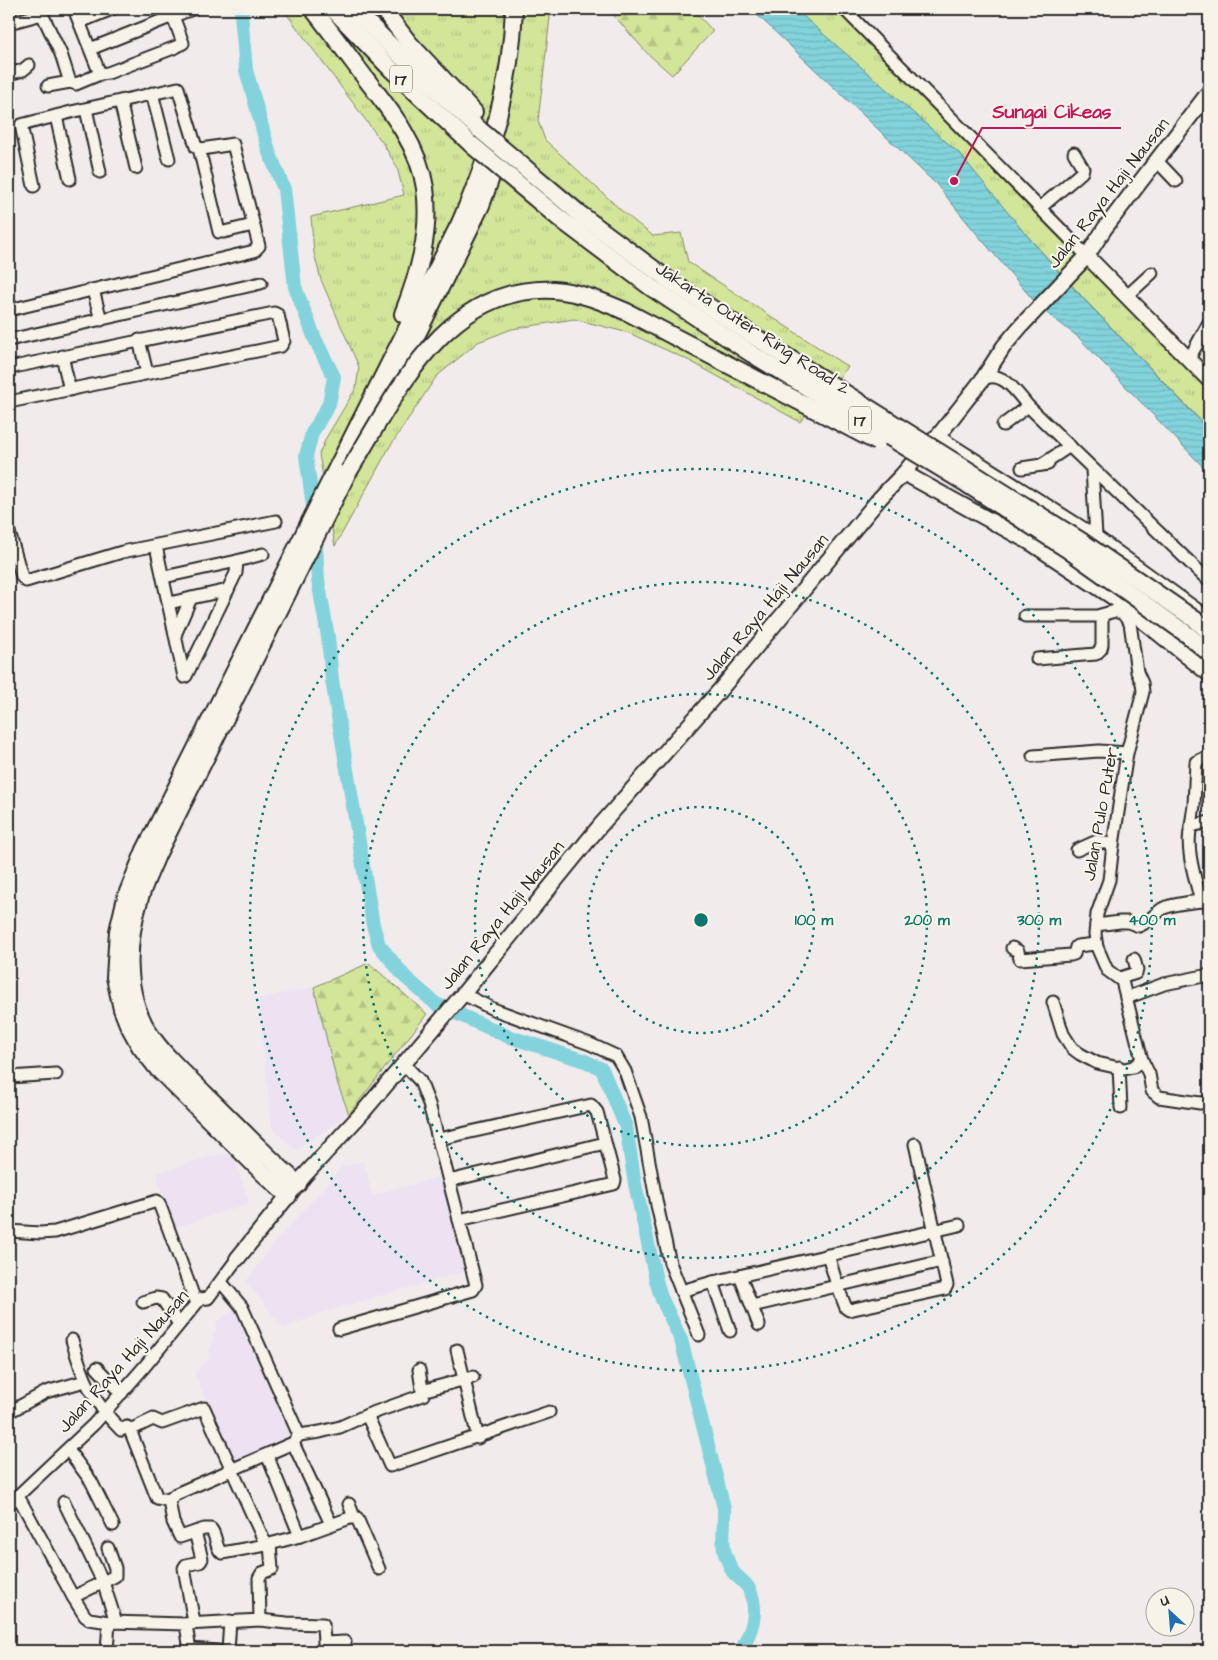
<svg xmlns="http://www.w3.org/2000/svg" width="1218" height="1660" font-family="'Architects Daughter',sans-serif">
<defs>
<pattern id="grass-tufts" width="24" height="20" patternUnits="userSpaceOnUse" patternTransform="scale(1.25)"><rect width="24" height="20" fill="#d2e599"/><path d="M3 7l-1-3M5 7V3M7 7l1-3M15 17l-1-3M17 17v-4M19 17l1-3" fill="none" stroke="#b4c584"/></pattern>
<pattern id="forest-firs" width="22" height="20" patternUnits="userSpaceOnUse" patternTransform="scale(1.25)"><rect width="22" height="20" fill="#d2e599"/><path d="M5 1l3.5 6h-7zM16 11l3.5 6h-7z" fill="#b4c584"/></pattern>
<pattern id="water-rules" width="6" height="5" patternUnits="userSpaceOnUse" patternTransform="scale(1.25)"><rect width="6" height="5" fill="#82d3db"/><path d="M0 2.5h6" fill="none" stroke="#70b5bc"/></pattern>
</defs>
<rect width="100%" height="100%" fill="#f2ebec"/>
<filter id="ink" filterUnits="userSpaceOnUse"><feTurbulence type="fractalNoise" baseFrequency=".02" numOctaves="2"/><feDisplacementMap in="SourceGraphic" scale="10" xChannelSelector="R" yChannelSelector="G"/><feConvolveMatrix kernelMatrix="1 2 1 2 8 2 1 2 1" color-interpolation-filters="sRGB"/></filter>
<g filter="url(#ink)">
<g fill="#ece2f1">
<path d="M314,987L337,1082L349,1114L296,1150L272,1128L258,999Z"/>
<path d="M219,1154L234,1156L249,1203L174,1228L158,1180V1173Z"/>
<path d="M363,1161L372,1195L443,1176L470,1270L324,1312L284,1328L246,1282L274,1243L343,1166Z"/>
<path d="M238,1307L296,1435L234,1466L194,1373L208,1359L218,1320Z"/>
</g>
<g fill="url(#grass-tufts)" stroke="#7e8862">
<path d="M283,9H551L538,121L545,140L623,212L653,236L681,233L688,262L848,367L800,422L690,361L629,333L574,319L512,329L478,342L436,377L389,448L335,546L319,454L326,438L356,388L359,367L321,280L314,253L311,217L404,195L397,167L382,142Z"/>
<path d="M795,9H839L1209,380V429L1086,301L1023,231Z"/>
</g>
<g fill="url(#forest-firs)" stroke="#7e8862">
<path d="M608,9H692L713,31L672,75L648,54Z"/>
<path d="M369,963L427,1014L349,1114L337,1082L314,987Z"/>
</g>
<path fill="url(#water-rules)" stroke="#5f9095" d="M751,9H795L960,154L1023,231L1075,290L1209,430V473L1078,337L1039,307L971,227L937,185Z"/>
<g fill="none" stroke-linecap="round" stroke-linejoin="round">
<path stroke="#82d3db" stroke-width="14" d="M243,9L241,13L246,70L269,152L284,189L295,287L315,339L334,377L329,404L312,433L306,456L314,513L318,580L328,637L332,680L373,925L379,945L405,977L436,1004L507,1036L585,1061L602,1069L626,1127L635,1184L656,1280L661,1297L681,1340L724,1508C725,1523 721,1539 725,1554C727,1559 730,1567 733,1572C738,1578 745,1582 749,1589C760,1611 751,1632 741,1651"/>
<defs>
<g id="minor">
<path d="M74,9L100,74L108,73L176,47L183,43L173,16L90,49"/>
<path d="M170,9L173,16L193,9"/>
<path d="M844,9L1087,256"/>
<path d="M42,14L61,54L70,82L76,84L100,74"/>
<path d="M80,22L112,9"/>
<path d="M9,23L42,14L41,9"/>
<path d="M9,74L23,70L29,65"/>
<path d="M48,86L70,82"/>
<path d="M152,93L169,159"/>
<path d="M120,101L136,168"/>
<path d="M86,109L100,172"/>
<path d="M56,116L70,179"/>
<path d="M199,148L219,232H224L253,225"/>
<path d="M1157,161L1176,181"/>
<path d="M1040,208L1082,172L1083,168L1074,153"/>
<path d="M93,290L101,320"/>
<path d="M1127,296L1152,273"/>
<path d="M9,310L250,252L254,251L259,246L233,144L202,149L196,147L178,88L71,112L21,125L34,186"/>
<path d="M9,340L261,283"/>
<path d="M139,340L147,373"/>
<path d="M62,356L70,390"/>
<path d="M1189,359L1208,324"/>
<path d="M9,368L274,313L278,315L284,341L281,346L9,402"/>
<path d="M982,380C1001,367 1018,394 1028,406L1209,581"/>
<path d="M1003,425L1028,406"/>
<path d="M938,436L1096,536L1209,618"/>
<path d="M1041,465L1070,446"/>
<path d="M1022,468L1048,464"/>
<path d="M1092,469L1096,536"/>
<path d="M9,532L22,577L26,581L122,552L276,521"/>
<path d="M156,546L184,677L186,676L236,573L237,561"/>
<path d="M164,577L237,561L263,554"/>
<path d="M169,603L228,590"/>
<path d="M1025,616H1097L1115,611L1123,614L1130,623L1137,672L1142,683L1143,692L1127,753L1113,845L1109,880L1097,914L1095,934L1097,947L1107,970L1122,981L1142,1060L1149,1074L1152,1091L1159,1097L1200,1103L1209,1102"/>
<path d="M175,635L191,598"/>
<path d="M1037,659L1096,654L1101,649L1102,645V616"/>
<path d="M1033,756L1099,751L1127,753"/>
<path d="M1191,826L1194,805L1196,762L1209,756"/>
<path d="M1077,850L1097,841L1113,845"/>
<path d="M1201,901C1195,878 1185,849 1191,826L1209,822"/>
<path d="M1096,925L1120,922H1128L1139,926C1149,922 1154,915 1162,909C1172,903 1197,902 1209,900"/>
<path d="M1012,948L1018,951L1020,959L1071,955L1074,954L1076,947L1077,946L1096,944"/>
<path d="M1120,978L1136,973L1137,970L1134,959"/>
<path d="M463,994L493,1009L590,1044L616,1056L625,1071L641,1117L657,1205L670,1263L699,1335"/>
<path d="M1126,998L1164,984L1209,975"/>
<path d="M1053,1002L1063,1034L1072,1048L1080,1054L1097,1063L1124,1069L1133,1067L1142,1060"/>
<path d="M1119,1067L1121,1108"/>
<path d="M9,1077L56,1074"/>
<path d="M439,1139L591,1105L597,1112L615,1180L614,1184L459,1220"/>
<path d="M449,1181L605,1143"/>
<path d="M9,1231L40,1233L55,1232L157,1201L159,1203L196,1303"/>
<path d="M828,1255L837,1285L846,1308L849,1310L945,1289L947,1285L915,1144"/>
<path d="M740,1276L759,1325"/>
<path d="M221,1282L242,1307L299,1435"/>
<path d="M713,1282L730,1331"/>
<path d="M681,1291L713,1282L959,1225"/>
<path d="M143,1302L156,1298L162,1299L179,1324"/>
<path d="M752,1306L942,1261"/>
<path d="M339,1329L466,1292L473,1290L476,1285L429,1104L420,1081L404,1064"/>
<path d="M72,1340C83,1379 92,1401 121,1430L127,1427L130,1430L157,1498L169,1500"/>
<path d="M457,1350L478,1438"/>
<path d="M97,1368L118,1390L122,1393"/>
<path d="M422,1391L473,1377"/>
<path d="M9,1412L46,1392L85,1381"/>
<path d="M367,1415L390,1466L549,1412"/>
<path d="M130,1430L153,1419L162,1423L204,1408L266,1545"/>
<path d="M293,1443L331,1524"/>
<path d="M68,1450L91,1481L113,1525"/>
<path d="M267,1455L300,1536"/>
<path d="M18,1496L73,1597L85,1616L89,1619L109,1622L186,1624L190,1651"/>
<path d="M64,1502L103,1582L116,1622"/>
<path d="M9,1504L94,1424L145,1366L200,1299L208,1298L237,1259"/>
<path d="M349,1504L354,1517"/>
<path d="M379,1569L357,1518H350L300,1536L266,1545L222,1553C215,1548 217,1536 211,1529H204L180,1537L173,1522L169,1500L176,1494L293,1443L299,1435L320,1432L340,1427L367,1415L423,1395L419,1370"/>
<path d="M73,1597L115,1576V1568L108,1548"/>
<path d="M260,1620L287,1623L323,1624L324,1643L345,1642V1651"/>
<path d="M194,1622L184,1568L186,1565L200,1562L202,1559L195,1532"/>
<path d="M186,1624L260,1620L259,1578L262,1573L272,1569L270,1544"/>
<path d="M190,1649L218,1651"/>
<path d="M107,1651L109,1622"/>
<path d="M228,1651L230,1621"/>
</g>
<g id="major">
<path d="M1087,256L1209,380"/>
<path d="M904,473L1031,543L1117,600L1209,674"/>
<path d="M237,1259L304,1176L363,1112L463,994L599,827L720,690L880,498L904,473L920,453L925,445L938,436L982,380L1004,346L1021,326L1087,256L1105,228L1209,92"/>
</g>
<g id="highway">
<path d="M313,9C331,32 348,55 366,79C391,111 419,146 425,188C431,232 419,273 403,314"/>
<path d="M333,9L392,70L472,145"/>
<path d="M354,9L420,75L480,130"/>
<path d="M383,9L409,43L474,112"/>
<path d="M377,414L470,228L482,203L499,154"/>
<path d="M298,1184C266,1156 236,1124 205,1094C186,1075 164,1056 149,1033C124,993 126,944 139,901C143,885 151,870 157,855L355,458"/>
<path d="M288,1196L264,1174L158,1069L140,1046L128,1024L122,1009L115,977L118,931L126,897L145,850L460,223C491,152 511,86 514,9"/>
</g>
</defs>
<use href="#minor" stroke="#2b2b2b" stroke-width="15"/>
<use href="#major" stroke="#2b2b2b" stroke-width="18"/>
<use href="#highway" stroke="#2b2b2b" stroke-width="20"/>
<use href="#minor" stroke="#f7f3e8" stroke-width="11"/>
<use href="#major" stroke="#f7f3e8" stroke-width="14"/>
<use href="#highway" stroke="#f7f3e8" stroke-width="16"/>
<defs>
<g id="highway-bridge">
<path d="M480,130L581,215L667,279L752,335L1081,541L1197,621L1209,632"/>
<path d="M472,145L559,218L652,288L752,354L967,484L1067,549L1188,635L1209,653"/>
<path d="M349,471C397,393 446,284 554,290C580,292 604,302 627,312L877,442"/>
</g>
</defs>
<use href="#highway-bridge" stroke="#2b2b2b" stroke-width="20" stroke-linecap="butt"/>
<use href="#highway-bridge" stroke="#f7f3e8" stroke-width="16"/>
</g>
</g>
<g fill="none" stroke="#0f766e" stroke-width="2.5" stroke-dasharray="2.5 5">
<circle cx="701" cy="920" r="113"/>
<circle cx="701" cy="920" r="226"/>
<circle cx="701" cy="920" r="338"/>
<circle cx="701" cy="920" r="451"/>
</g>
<g text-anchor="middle" stroke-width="4.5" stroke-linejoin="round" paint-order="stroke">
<g fill="#f7f3e8" stroke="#686764" stroke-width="1">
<rect x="390" y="65.5" width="22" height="27" rx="4"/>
<rect x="849" y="406.5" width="22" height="27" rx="4"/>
</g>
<g font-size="16" font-weight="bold" fill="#2b2b2b">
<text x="401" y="85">17</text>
<text x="860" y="426">17</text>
</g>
<g font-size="18" fill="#2b2b2b" stroke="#f7f3e8">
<text transform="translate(1108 193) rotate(-52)" y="6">Jalan Raya Haji Nausan</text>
<text transform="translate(753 328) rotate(33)" y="6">Jakarta Outer Ring Road 2</text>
<text transform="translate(765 607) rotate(-50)" y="6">Jalan Raya Haji Nausan</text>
<text transform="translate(1100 814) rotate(-80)" y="6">Jalan Pulo Puter</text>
<text transform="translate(502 915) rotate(-51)" y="6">Jalan Raya Haji Nausan</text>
<text transform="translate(123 1361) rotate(-48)" y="6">Jalan Raya Haji Nausan</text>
</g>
</g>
<circle cx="701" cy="920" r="8" fill="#0f766e" stroke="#f7f3e8" stroke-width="2.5"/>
<g font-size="15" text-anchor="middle" font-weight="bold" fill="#0f766e" stroke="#f7f3e8" stroke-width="4.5" stroke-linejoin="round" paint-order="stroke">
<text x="814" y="925">100 m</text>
<text x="927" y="925">200 m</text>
<text x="1039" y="925">300 m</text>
<text x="1152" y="925">400 m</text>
</g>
<path fill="none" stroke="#c2185b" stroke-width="2" d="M954 181L982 128H1121"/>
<circle fill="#c2185b" stroke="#f7f3e8" stroke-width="2" cx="954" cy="181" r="5"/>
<g font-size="19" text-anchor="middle" font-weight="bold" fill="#c2185b" stroke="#f7f3e8" stroke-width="4.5" stroke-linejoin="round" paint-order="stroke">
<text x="1052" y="118">Sungai Cikeas</text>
</g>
<rect width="1218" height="1660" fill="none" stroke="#f7f3e8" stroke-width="30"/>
<rect x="15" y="15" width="1188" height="1630" fill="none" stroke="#2b2b2b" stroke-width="2" filter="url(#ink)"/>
<g transform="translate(1170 1612) rotate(334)"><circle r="24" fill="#f7f3e8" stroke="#a5a39c"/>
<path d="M0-4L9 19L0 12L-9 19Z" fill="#1f6fb2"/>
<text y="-8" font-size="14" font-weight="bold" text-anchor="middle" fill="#2b2b2b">U</text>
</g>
</svg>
